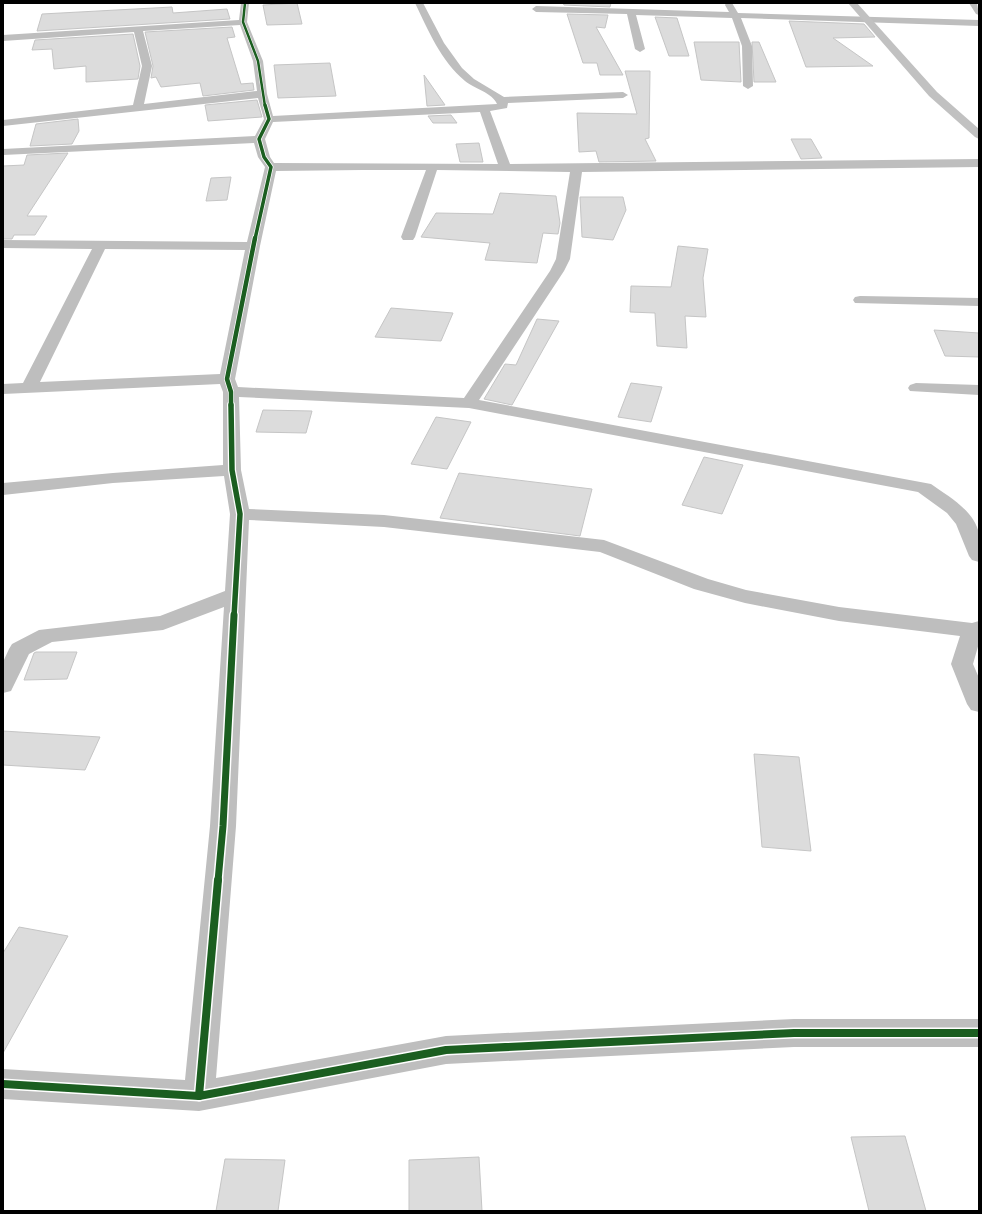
<svg xmlns="http://www.w3.org/2000/svg" width="982" height="1214" font-family="'Open Sans',sans-serif">
<rect width="100%" height="100%" fill="#fff"/>
<g fill="#dcdcdc" stroke="#c5c5c5">
<path d="M297,3L302,24L267,25L263,5Z"/>
<path d="M563,3H611L610,7L564,5Z"/>
<path d="M172,7L173,13L227,9L230,19L37,31L42,14Z"/>
<path d="M567,14L608,15L605,28L596,27L623,75H600L597,63H583Z"/>
<path d="M655,17L677,18L689,56H669Z"/>
<path d="M789,21L864,24L875,37L833,38L873,66L806,67Z"/>
<path d="M232,27L235,37L227,38L241,84L253,83L254,90L203,96L200,83L161,87L156,77L151,78L153,66L145,32Z"/>
<path d="M133,34L140,66L138,79L86,82V66L54,69L52,49L32,50L35,40Z"/>
<path d="M694,42H739L741,82L701,80Z"/>
<path d="M752,42H759L776,82H754Z"/>
<path d="M330,63L336,96L278,98L274,65Z"/>
<path d="M625,71H650L649,138L645,139L656,161L599,162L596,151L579,152L577,113L637,114Z"/>
<path d="M424,75L445,105L427,106Z"/>
<path d="M257,100L262,117L208,121L205,105Z"/>
<path d="M451,115L457,123H433L428,116Z"/>
<path d="M78,119L79,131L72,144L30,146L36,124Z"/>
<path d="M791,139H811L822,158L801,159Z"/>
<path d="M479,143L483,162H460L456,144Z"/>
<path d="M68,153L27,216H47L35,235H14L12,239H3V166L24,165L27,155Z"/>
<path d="M231,177L227,200L206,201L211,178Z"/>
<path d="M500,193L556,196L560,223L558,234L543,233L537,263L485,260L490,243L421,237L436,213L493,214Z"/>
<path d="M580,197H623L626,210L613,240L582,237Z"/>
<path d="M678,246L708,249L703,278L706,317L685,316L687,348L657,346L655,313L630,312L631,286L671,287Z"/>
<path d="M391,308L453,313L441,341L375,337Z"/>
<path d="M537,319L559,321L512,405L484,399L505,364L516,365Z"/>
<path d="M934,330L979,333V357L945,356Z"/>
<path d="M631,383L662,387L651,422L618,417Z"/>
<path d="M263,410L312,411L306,433L256,432Z"/>
<path d="M436,417L471,422L447,469L411,464Z"/>
<path d="M704,457L743,465L722,514L682,505Z"/>
<path d="M459,473L592,489L580,536L440,518Z"/>
<path d="M36,652H77L67,679L24,680L34,653Z"/>
<path d="M3,731L100,737L85,770L3,765Z"/>
<path d="M754,754L799,757L811,851L762,847Z"/>
<path d="M19,927L68,936L3,1053V953Z"/>
<path d="M905,1136L926,1211H869L851,1137Z"/>
<path d="M479,1157L482,1211H409V1160Z"/>
<path d="M225,1159L285,1160L278,1211H216Z"/>
</g>
<g fill="none" stroke-linecap="round" stroke-linejoin="round">
<g fill="#bebebe" fill-rule="evenodd">
<path d="M241,3H249L247,22L263,61L267,94L273,116L497,104C493,93 473,88 465,81C441,61 428,30 415,3H423L444,43L462,68L474,79L504,97L623,92L628,95L623,98L508,103L507,108L490,111L510,164L979,159V167L582,172L570,259L564,271L479,400L931,484C948,496 975,511 979,534C981,543 979,553 979,562L972,560L969,556L956,524L947,513L918,492L469,408L239,397L241,470L249,509L384,515L604,540L708,579L746,590L839,607L972,623L979,621V643L973,664L979,678V712L971,710L967,704L951,664L960,636L839,621L745,603L694,589L600,552L384,527L249,520L236,826L216,1078L446,1036L794,1019H979V1047H794L446,1064L199,1111L3,1099V1069L185,1080L210,826L224,607L163,630L52,642L29,654L11,691L3,693V662L9,649L12,644L39,630L160,616L225,591L230,514L224,476L113,483L3,495V483L113,473L223,465V392L220,384L3,394V384L23,383L92,249L3,248V240L247,242L265,167L258,157L254,143L3,155V149L255,136L264,119L258,98L3,126V120L133,105L142,66L134,32L3,41V35L239,20ZM240,25L253,61L257,91L144,104L152,66L143,31ZM480,112L498,164L274,163L270,157L265,139L273,122ZM362,170H426L401,237L403,240H413L415,237L437,170L570,172L556,259L550,271L464,398L238,387L235,379L260,246L276,171ZM105,249L245,250L220,374L40,382Z"/>
<path d="M726,3H732L738,13L979,20V26L741,18L752,46L753,86L748,89L743,86L742,46L732,18L636,15L645,49L640,52L635,49L627,14L536,12L532,9L536,6L729,12L725,5Z"/>
<path d="M969,3H977L979,15L976,14Z"/>
<path d="M860,296L979,298V306L855,303L853,300L855,297Z"/>
<path d="M916,383L979,385V395L910,391L908,388L910,385Z"/>
</g>
<path fill="#c1c1c1" fill-rule="evenodd" d="M848,3H857L937,92L979,129V139L975,137L929,96Z"/>
<defs>
<path id="cycleway-far5" d="M245,3L243,22L258,61L265,106"/>
<path id="cycleway-far4" d="M255,239L271,167L264,157L259,139L269,119L265,105"/>
<path id="cycleway-far3" d="M231,406V392L227,379L255,238"/>
<path id="cycleway-far2" d="M231,405L232,470L240,514L234,616"/>
<path id="cycleway-far1" d="M218,881L223,826L234,615"/>
<g id="cycleway">
<path d="M3,1084L199,1096L446,1050L794,1033H979"/>
<path d="M199,1096L218,880"/>
</g>
</defs>
<use href="#cycleway-far5" stroke="#fff" stroke-width="3.5"/>
<use href="#cycleway-far4" stroke="#fff" stroke-width="5"/>
<use href="#cycleway-far3" stroke="#fff" stroke-width="6"/>
<use href="#cycleway-far2" stroke="#fff" stroke-width="8"/>
<use href="#cycleway-far1" stroke="#fff" stroke-width="10"/>
<use href="#cycleway" stroke="#fff" stroke-width="11"/>
<use href="#cycleway-far5" stroke="#1b5e20" stroke-width="2.5"/>
<use href="#cycleway-far4" stroke="#1b5e20" stroke-width="3.5"/>
<use href="#cycleway-far3" stroke="#1b5e20" stroke-width="4.5"/>
<use href="#cycleway-far2" stroke="#1b5e20" stroke-width="5.5"/>
<use href="#cycleway-far1" stroke="#1b5e20" stroke-width="7"/>
<use href="#cycleway" stroke="#1b5e20" stroke-width="8"/>
</g>
<rect width="982" height="1214" fill="none" stroke="#000000" stroke-width="8"/>
</svg>
